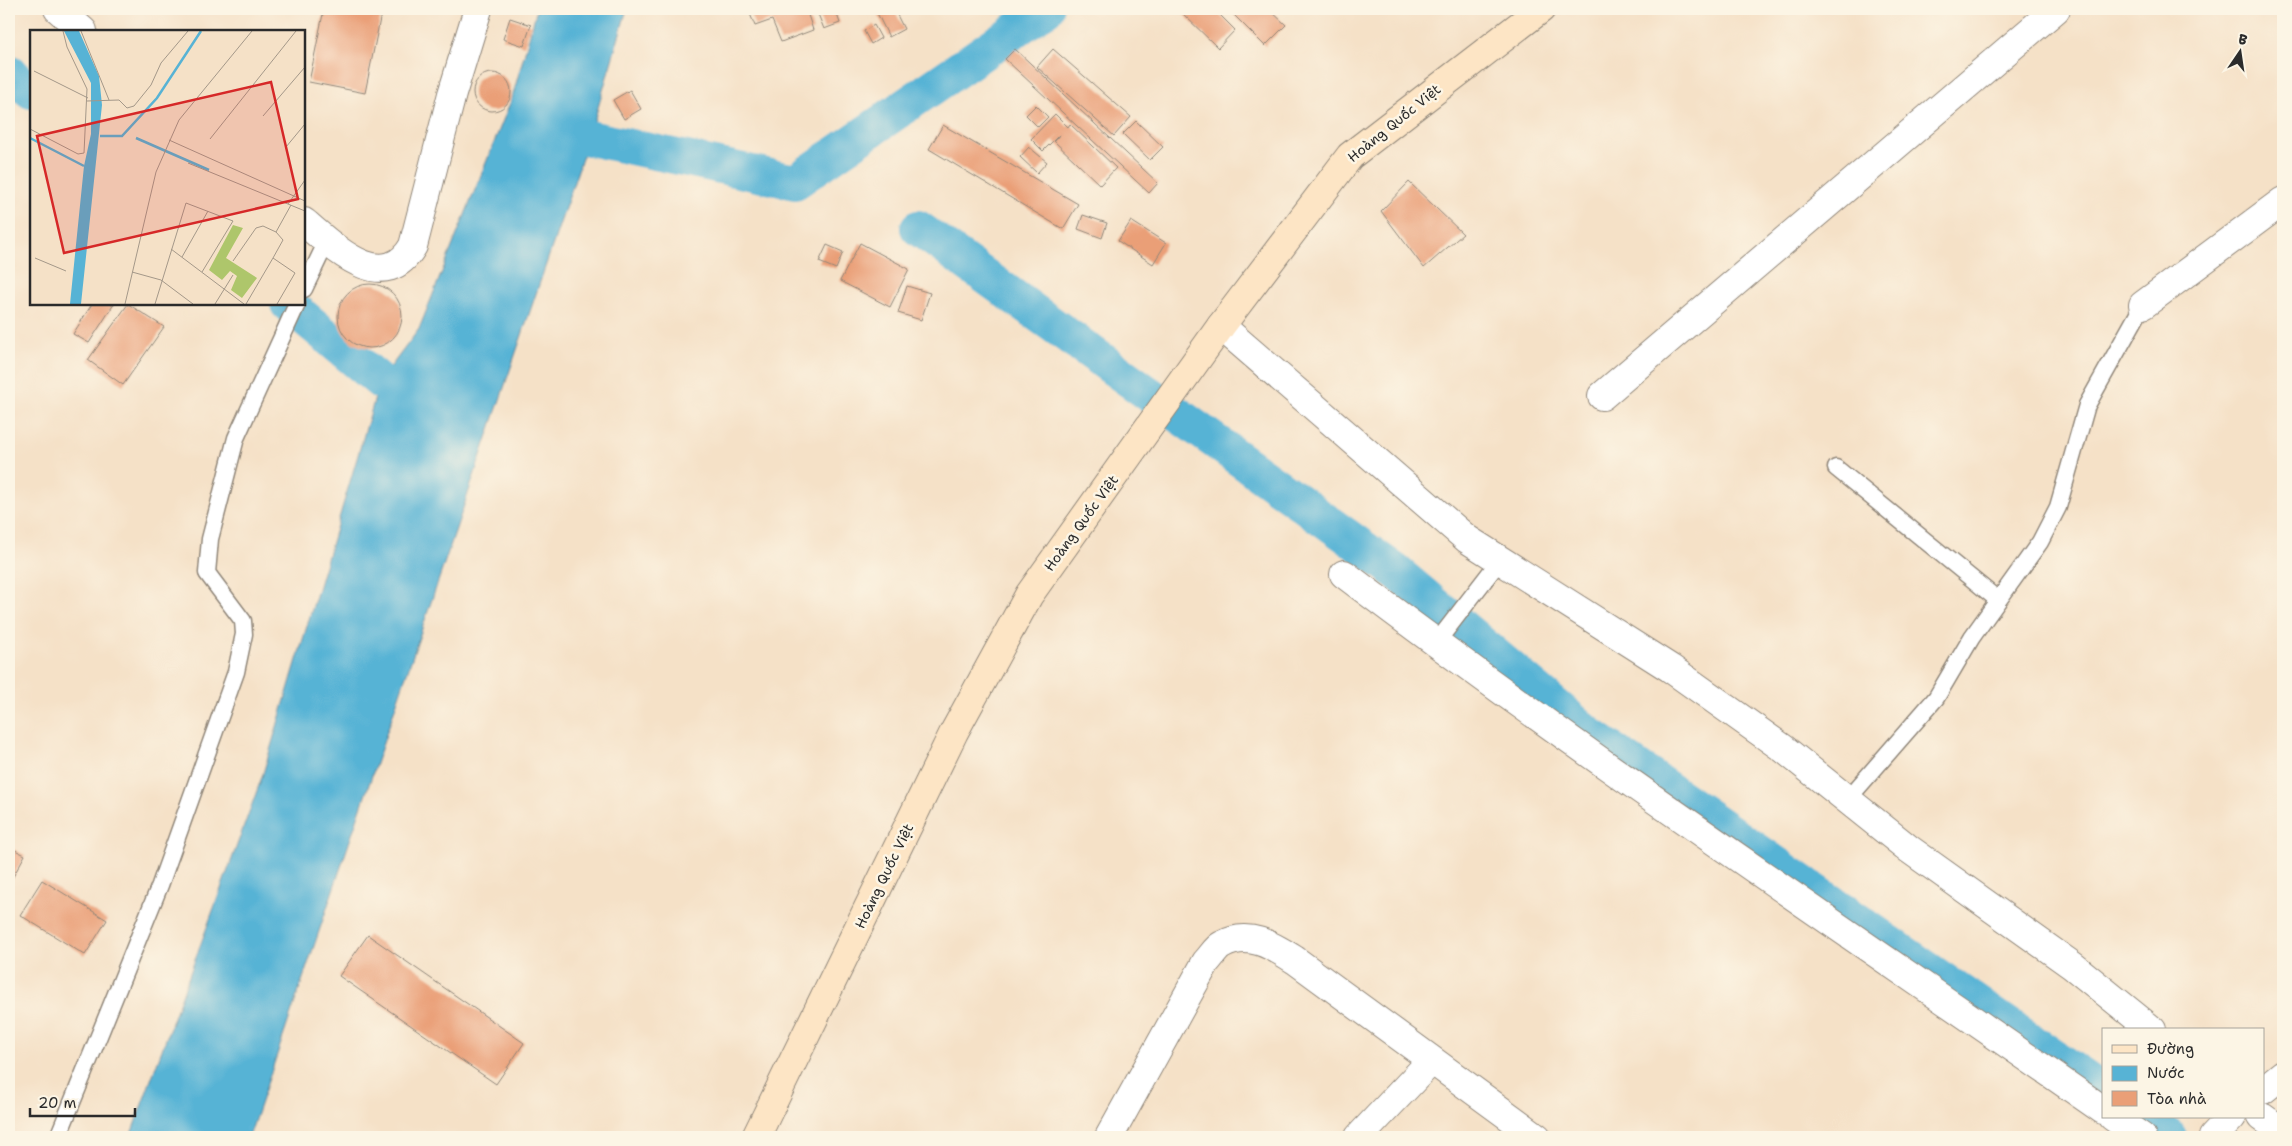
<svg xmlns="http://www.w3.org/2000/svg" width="2292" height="1146" font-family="'Shantell Sans',sans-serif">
<rect width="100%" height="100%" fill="#fcf5e5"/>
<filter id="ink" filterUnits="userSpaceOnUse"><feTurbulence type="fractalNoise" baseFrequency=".02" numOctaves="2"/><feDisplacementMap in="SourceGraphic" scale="10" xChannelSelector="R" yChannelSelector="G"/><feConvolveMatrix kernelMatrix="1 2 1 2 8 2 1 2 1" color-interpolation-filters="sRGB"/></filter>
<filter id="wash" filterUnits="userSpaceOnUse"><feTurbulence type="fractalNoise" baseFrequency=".0096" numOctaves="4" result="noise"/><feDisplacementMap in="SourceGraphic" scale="20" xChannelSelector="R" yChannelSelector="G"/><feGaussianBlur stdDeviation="1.12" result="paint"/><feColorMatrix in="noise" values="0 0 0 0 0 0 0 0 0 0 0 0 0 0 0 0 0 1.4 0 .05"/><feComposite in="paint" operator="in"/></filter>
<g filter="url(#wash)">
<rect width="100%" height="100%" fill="#f5e1c7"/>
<path fill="#57b3d5" stroke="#416f80" d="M537,9H627L589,138L249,1137H130L262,777L380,381L419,329L512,98Z"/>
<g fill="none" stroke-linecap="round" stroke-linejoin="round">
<g stroke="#57b3d5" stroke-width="36">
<path d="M9,72L31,91"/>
<path d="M589,138L795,182L1046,9"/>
<path d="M918,228L1394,570L1589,734L2103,1091"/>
<path d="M288,304L380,381"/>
<path d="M2141,1117L2169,1137"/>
</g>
</g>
<g id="blocks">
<g fill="#ea9f77">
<path d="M324,9H382L365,93L309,82Z"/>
<path d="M748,9H806L813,30L781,42L772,20L755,26Z"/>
<path d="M816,9H835L840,23L824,29Z"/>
<path d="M880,9H894L904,29L889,37L876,11Z"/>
<path d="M1178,9H1214L1235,30L1218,48Z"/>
<path d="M1228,9H1269L1286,25L1265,46Z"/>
<path d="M510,18L531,25L524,46L503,39Z"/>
<path d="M874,25L881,38L871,44L864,31Z"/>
<path d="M1015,49L1158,183L1149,193L1005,59Z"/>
<path d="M1053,49L1131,117L1114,136L1037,67Z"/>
<circle cx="492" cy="92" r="19"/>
<path d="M630,90L641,109L624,119L613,100Z"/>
<path d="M1036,105L1048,117L1038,127L1026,115Z"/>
<path d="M1055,114L1068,127L1070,124L1116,168L1100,185L1054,141L1061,133L1043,151L1031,139Z"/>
<path d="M1136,121L1163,147L1150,160L1123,134Z"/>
<path d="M943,125L1078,204L1063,229L929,149Z"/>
<path d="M1029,147L1047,162L1037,173L1020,157Z"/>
<path d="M1409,182L1463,234L1424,268L1381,211Z"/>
<path d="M1083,215L1107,223L1102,238L1078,229Z"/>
<path d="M1131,221L1166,243L1153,264L1118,241Z"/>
<path d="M860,243L909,269L890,307L840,281Z"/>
<path d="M827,245L843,252L836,269L819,262Z"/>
<circle cx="370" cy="316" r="32"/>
<path d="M907,286L930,293L921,320L898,313Z"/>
<path d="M92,304H114L89,343L73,334Z"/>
<path d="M128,304L164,327L123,385L88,360Z"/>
<path d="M9,847L25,855L9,884Z"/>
<path d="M42,880L107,920L85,955L20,915Z"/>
<path d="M368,935L524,1043L496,1084L339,976Z"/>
</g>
</g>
</g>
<g filter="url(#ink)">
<use href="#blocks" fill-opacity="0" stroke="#908679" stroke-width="1"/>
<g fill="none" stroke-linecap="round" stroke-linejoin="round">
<defs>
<g id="lane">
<path d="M304,289L327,241"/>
<path d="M1836,468L1998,600"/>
<path d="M1436,643L1500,560"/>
<path d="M1847,800L1936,698L1972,637L2040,542L2058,507L2087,405L2143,305"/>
<path d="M58,1137L160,885L236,672L244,634L243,621L207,573L210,539L236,438L297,304"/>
</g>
<g id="street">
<path d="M58,9L83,31"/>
<path d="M304,222C333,246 383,297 413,246L452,94L478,9"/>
<path d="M2143,305L2283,201"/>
<path d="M1221,326L1467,539L1670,668L1784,749L1909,849L2073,966L2152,1030"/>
<path d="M1602,396L2056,9"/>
<path d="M1344,574C1591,761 1849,933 2103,1110"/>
<path d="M2263,1090L2283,1074"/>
<path d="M2113,1117L2142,1137"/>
<path d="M2262,1117L2283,1132"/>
<path d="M1109,1137L1206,962C1211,957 1216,948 1222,945C1249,930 1273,946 1295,960L1537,1137"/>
<path d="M1359,1137L1431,1061"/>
<path d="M2213,1137L2232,1117"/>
</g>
<path id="secondary" d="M756,1137L954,732L1029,595L1221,326L1350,156L1541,9"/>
</defs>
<use href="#lane" stroke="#908679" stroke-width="19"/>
<use href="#street" stroke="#908679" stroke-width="30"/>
<use href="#secondary" stroke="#908679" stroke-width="30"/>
<use href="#lane" stroke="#fff" stroke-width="16"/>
<use href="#street" stroke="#fff" stroke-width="28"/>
<use href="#secondary" stroke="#fde5c5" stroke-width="28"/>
</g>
</g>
<g text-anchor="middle" stroke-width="5" stroke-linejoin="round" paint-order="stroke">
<g font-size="14" fill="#2b2b2b" stroke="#fcf5e5">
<text transform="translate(1394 123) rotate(-39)" y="5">Hoàng Quốc Việt</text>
<text transform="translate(1081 523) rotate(-54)" y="5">Hoàng Quốc Việt</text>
<text transform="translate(884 876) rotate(-64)" y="5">Hoàng Quốc Việt</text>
</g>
</g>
<g transform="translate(30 30)">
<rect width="275" height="275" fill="#f5e1c7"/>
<path d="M203,195L213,198L196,228L227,248L212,268L201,260L207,246L200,241L192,250L179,240Z" fill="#aec66b"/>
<path d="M34,1H49L69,46L72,75L51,274H40L54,136L61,104V53Z" fill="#57b3d5"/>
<path fill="none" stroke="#57b3d5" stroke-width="2.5" d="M70,106H92L127,68L171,1M0,108L54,136M106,108L179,140"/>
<path fill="none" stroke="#a49889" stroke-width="1" d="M51,1L79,70M4,41L58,68M57,71L89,70L97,78L104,76L121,55L131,33L158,1M233,86L275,37M0,99L48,124L54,123L57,59L37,17L33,1M180,109L266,1M139,110L275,171M256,117L275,94M158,133L275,181M258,174L275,150M246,202L253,210L243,228L265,243L247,274M141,219L214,274M152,227L178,181M5,228L36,241M203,231L226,198L233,196L246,202L261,175M102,242L131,250L163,274M95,274L126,142L149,90L222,1M125,274L156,173L203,191L172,242M185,274L203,245M216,274L243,228"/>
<path fill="#d62828" fill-opacity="0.15" stroke="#d62828" stroke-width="2.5" d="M241,52L268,169L34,223L7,106Z"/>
<rect width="275" height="275" fill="none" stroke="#2b2b2b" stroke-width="2.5"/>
</g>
<rect width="2292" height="1146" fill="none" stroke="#fcf5e5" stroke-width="30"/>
<rect x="2102" y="1028" width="162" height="90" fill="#fcf5e5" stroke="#a8a49b"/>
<rect x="2112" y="1045" width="25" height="8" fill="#fde5c5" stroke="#a8a49b"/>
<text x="2147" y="1054" font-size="15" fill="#2b2b2b">Đường</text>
<rect x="2112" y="1066" width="25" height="15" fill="#57b3d5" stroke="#a8a49b"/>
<text x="2147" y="1078" font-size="15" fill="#2b2b2b">Nước</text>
<rect x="2112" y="1091" width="25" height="15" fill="#ea9f77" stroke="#a8a49b"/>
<text x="2147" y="1104" font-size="15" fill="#2b2b2b">Tòa nhà</text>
<g transform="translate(2240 52) rotate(13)" stroke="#fcf5e5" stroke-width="4" paint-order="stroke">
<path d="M0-4L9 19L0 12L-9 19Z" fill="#2b2b2b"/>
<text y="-8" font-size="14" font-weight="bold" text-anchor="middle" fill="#2b2b2b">B</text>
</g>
<path d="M30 1108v8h105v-8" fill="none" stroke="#2b2b2b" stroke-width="2.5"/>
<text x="38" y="1108" font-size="15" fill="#2b2b2b" stroke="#fcf5e5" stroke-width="4" paint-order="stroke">20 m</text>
</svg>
